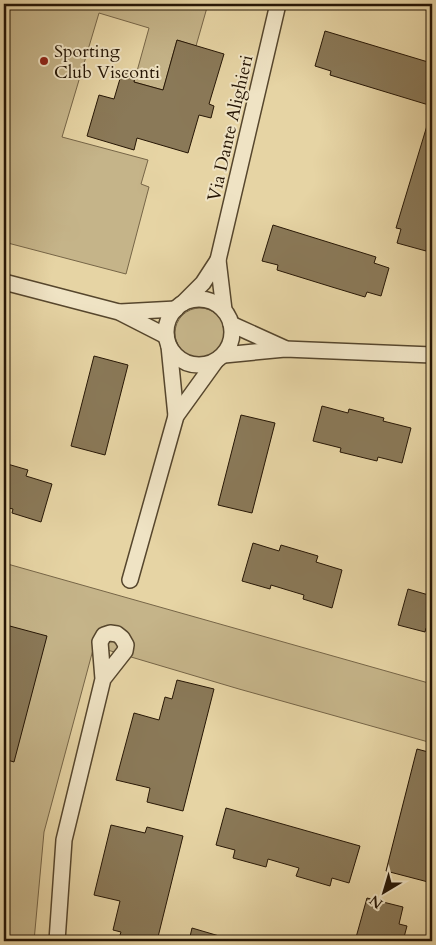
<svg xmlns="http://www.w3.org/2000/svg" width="436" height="945" font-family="Cardo,serif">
<rect width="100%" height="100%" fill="#e6d4a4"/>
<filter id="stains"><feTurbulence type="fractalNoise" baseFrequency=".004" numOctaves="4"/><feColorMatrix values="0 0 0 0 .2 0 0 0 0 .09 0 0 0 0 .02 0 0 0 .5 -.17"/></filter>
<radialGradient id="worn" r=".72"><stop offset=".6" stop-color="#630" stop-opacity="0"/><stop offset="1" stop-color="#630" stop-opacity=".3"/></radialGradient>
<g fill="#c5b489" stroke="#766547">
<path d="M4,4H208L196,46L177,40L163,90L134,82L149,28L99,13L62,137L148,160L141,184L149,187L126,274L4,242Z"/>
<circle cx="200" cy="333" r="25"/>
<path d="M4,563L432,684V743L239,689L94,646L44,832L34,941H4Z"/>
</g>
<g fill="#8a7958" stroke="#261605">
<path d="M325,31L428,62L427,68L432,70V106L330,75L331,71L315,66Z"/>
<path d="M177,40L224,54L209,104L214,106L211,118L199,115L188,153L137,138L134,150L87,136L99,95L114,99L122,72L135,76L134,82L163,90Z"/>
<path d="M429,119L432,120V230L426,251L397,243L401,229L396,228Z"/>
<path d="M273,225L376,257L374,263L389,268L381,296L367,292L365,297L332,287L277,270L278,265L262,261Z"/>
<path d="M94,356L128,365L105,455L71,446Z"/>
<path d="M322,406L348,413L349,409L384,418L383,421L411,428L402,463L378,457L377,461L340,452L341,448L313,441Z"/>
<path d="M241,415L275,423L252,513L218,505Z"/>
<path d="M4,463L28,470L26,476L52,484L41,522L12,513L13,509L4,507Z"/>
<path d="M253,543L279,551L281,545L318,556L316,562L342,570L332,608L303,599L304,595L271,585L270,589L242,581Z"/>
<path d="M408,589L432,596V630L426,628L425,632L398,625Z"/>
<path d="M6,625L47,636L14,762L4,759V634Z"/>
<path d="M177,680L214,689L183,811L147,802L150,788L116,780L134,713L159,720L165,697L172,699Z"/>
<path d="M417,749L432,753V883L386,871Z"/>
<path d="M226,808L360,846L349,883L332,878L330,886L296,876L299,868L268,859L266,867L233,858L235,850L216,845Z"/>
<path d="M111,825L145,833L147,827L183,836L157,941H118L121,932L113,930L120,901L94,895Z"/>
<path d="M367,898L403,907L399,924L407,926L403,941H355Z"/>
<path d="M192,928L226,938L225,941H189Z"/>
</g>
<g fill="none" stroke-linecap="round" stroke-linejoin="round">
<defs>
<g id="minor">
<path d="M4,282L119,312L166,336"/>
<circle cx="199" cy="332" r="33"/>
<path d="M183,303L203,283L218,260"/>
<path d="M224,310L218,260L278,4"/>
<path d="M120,312L176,309"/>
<path d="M231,324L284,348"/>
<path d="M169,346L176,416"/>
<path d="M224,355L285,349L432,355"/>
<path d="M130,580L176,416L215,362"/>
<path d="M57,941L64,840L103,679L125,651L126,645L122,638L117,634L110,633L104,635L100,642L103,679"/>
</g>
</defs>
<use href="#minor" stroke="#56462d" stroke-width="18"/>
<use href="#minor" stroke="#efe3c4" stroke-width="15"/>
</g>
<circle fill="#8f2418" stroke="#efe3c4" stroke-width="2" cx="44" cy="61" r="5"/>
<g text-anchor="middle" stroke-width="4" stroke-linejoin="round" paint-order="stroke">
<g font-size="18" fill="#261605" stroke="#efe3c4" text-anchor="start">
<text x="54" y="57">Sporting<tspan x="54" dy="21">Club Visconti</tspan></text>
</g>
<g font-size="18" fill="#261605" stroke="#efe3c4">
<text transform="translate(230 128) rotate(-77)" y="6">Via Dante Alighieri</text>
</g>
</g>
<rect width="436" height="945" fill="none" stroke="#e6d4a4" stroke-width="20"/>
<rect x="5" y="5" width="426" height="935" fill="none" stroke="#261605" stroke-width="2.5"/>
<rect x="10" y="10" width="416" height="925" fill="none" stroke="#261605"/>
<g transform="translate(384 892) rotate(218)" stroke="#efe3c4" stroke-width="4" paint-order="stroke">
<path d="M0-4L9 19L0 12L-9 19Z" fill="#261605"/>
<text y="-8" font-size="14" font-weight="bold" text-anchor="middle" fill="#261605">N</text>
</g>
<rect width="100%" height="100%" filter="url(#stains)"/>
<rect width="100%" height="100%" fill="url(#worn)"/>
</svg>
